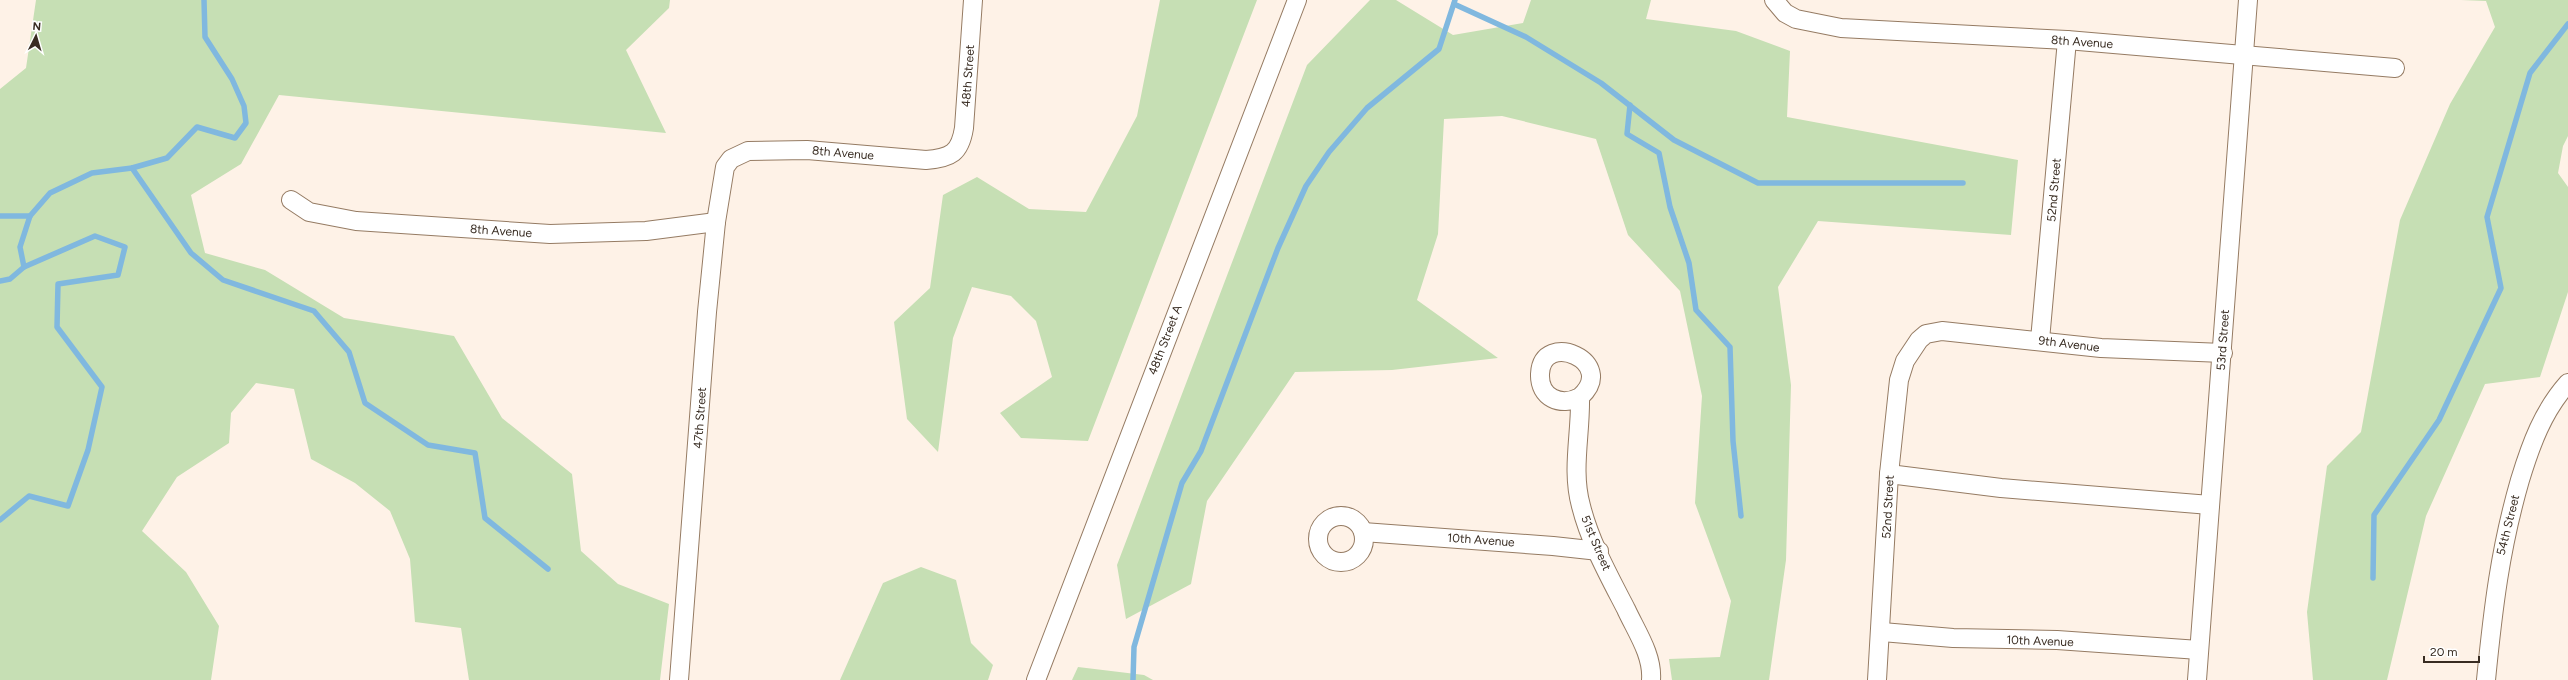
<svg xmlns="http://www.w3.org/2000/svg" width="2568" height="680" font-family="Figtree,sans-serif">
<rect width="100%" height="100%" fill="#fef2e7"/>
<g fill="#c6dfb4">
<path d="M36,0H670L669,8L626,50L666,133L279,95L241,164L191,195L205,253L265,270L344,318L454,336L502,418L572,474L581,551L618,584L669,604L660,680H469L461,628L415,622L410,559L390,511L355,483L311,459L294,389L256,383L231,413L229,443L177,477L142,531L186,572L219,626L211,680H0V89L26,68Z"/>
<path d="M1160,0H1257L1088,441L1021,438L1000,413L1052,377L1036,321L1011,296L972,287L953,338L938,452L907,419L894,322L930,288L943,195L977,177L1029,209L1086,212L1137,116Z"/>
<path d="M1370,0H1396L1453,35L1523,23L1531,0H1651L1646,19L1736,31L1790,51L1787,117L2018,160L2011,235L1818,221L1778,287L1791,385L1786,560L1769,680H1672L1669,659L1720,657L1731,601L1695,503L1702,396L1680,291L1628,235L1596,139L1502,116L1444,119L1438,234L1417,300L1498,358L1392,370L1295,372L1207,501L1191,584L1126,619L1117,565L1307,65Z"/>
<path d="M2461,0H2568V136L2563,146L2558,173L2568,187V292L2540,377L2485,384L2426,516L2387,680H2313L2307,612L2327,466L2361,432L2400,220L2450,104L2495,27L2486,1Z"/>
<path d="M921,567L956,580L971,643L993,665L988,680H840L883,583Z"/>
<path d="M1078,667L1144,675L1153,680H1072Z"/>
</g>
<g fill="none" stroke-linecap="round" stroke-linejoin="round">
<g stroke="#80b8df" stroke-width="5.5">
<path d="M1454,4L1526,37L1601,83L1674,140L1758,183H1963"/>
<path d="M1630,105L1627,134L1659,153L1670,207L1689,263L1696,310L1730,347L1733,441L1741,516"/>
<path d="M132,168L191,253L223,280L314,311L349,352L365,403L428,445L475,453L485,518L548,569"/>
<path d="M0,216H30"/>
<path d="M0,281L10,279L24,267"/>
<path d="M0,520L29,496L68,506L88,450L102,387L57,327L58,284L118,275L125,247L95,236L24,267L20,247L30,216L50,193L92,173L132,168L167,158L197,127L235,138L246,123L244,106L232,79L205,37L204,0"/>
<path d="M2373,578L2374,515L2439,420L2501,288L2487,217L2530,73L2568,24"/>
<path d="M1133,680L1134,647L1182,483L1201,451L1278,248L1306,186L1329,152L1367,108L1439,49L1455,0"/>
</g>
<defs>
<g id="minor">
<path d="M1774,0L1785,13L1796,19L1841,28L2067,40L2395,68"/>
<path d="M291,200L309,212L356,221L550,234L646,231L716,222"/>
<path d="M2040,340L2067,40"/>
<path d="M1580,397C1561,407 1539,398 1540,374C1542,329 1619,362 1580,397C1581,434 1571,470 1581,506C1590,542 1609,576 1626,609C1636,631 1653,655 1651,680"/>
<path d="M1889,474L2001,488L2210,505"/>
<circle cx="1341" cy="539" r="23"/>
<path d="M1363,532L1553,546L1599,551"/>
<path d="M1882,632L1953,638L2057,640L2199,650"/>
<path d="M679,680L707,312L716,222L725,167L731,159L748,151L807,150L926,160C951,158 960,153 964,128L973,0"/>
<path d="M1036,680L1297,0"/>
<path d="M1877,680L1889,474L1899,380L1905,361L1919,340L1926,334L1942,331L2101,348L2223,353"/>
<path d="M2197,680L2248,0"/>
<path d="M2486,680C2493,609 2500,549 2520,480C2531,444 2543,411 2568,383"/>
</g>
</defs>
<use href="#minor" stroke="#957b63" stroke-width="20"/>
<use href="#minor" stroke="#fff" stroke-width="18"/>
</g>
<g text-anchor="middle" stroke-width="3" stroke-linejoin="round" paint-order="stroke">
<g font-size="12" fill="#382c22" stroke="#fff">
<text transform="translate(2082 42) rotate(4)" y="4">8th Avenue</text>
<text transform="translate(968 76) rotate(-86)" y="4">48th Street</text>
<text transform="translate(843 153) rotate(5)" y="4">8th Avenue</text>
<text transform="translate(2054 190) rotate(-85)" y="4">52nd Street</text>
<text transform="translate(501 231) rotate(4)" y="4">8th Avenue</text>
<text transform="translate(1165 340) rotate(-69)" y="4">48th Street A</text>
<text transform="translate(2223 340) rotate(-86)" y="4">53rd Street</text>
<text transform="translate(2069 344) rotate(7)" y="4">9th Avenue</text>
<text transform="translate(700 418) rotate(-86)" y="4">47th Street</text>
<text transform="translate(1888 507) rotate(-87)" y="4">52nd Street</text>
<text transform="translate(2508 525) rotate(-76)" y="4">54th Street</text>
<text transform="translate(1481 540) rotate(4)" y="4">10th Avenue</text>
<text transform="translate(1596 543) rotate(67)" y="4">51st Street</text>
<text transform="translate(2040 641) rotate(2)" y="4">10th Avenue</text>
</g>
</g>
<g transform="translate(36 36) rotate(5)" stroke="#ffffff" stroke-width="3" paint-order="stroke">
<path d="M0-3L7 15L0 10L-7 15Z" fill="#382c22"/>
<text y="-6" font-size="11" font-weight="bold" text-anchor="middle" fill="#382c22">N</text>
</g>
<path d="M2424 656v6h55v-6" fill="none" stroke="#382c22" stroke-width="2"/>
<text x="2430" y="656" font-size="12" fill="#382c22" stroke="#ffffff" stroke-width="3" paint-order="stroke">20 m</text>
</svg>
